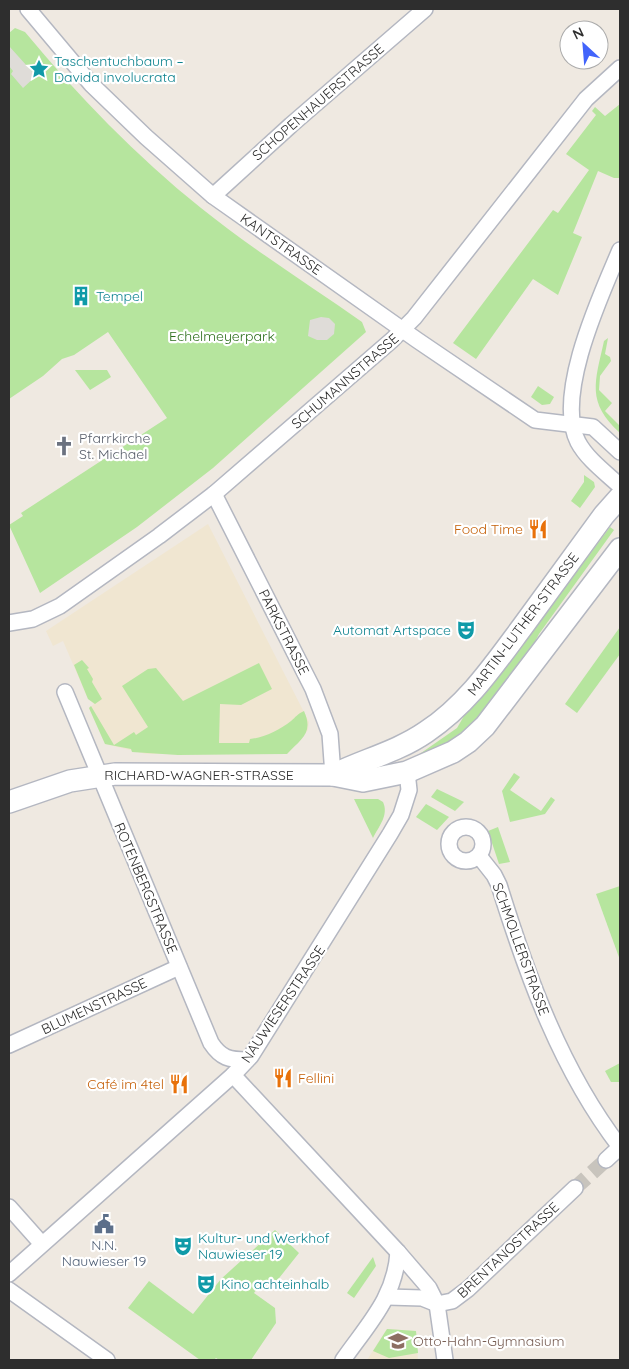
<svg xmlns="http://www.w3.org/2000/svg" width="629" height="1369" font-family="Quicksand,sans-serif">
<rect width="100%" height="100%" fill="#efe9e1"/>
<g fill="#f0e6d1">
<path d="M208,524L309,722L308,730L287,754H146L105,744L89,708L94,704L88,699L63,641L53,646L46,631Z"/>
<path d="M387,1329L416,1331L418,1360H367Z"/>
</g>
<g fill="#b6e59e">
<path d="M15,28L25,32C78,96 136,156 201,208C252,249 308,284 362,322L366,332L213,468L137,527L40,593L9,525L23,516L21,513L167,418L108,332L74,355L62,359L43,376L9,399V33Z"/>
<path d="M620,104V178H614L598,171L573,233L582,237L558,295L533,279L476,359L453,343L553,210L558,213L589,170L566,154L596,115L592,111L595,107L605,116Z"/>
<path d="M608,338L605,354L610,357L611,361L600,376L599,390L612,403L605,411L620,426V433C586,402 595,382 604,341Z"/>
<path d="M75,370H107L111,377L90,390Z"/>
<path d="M538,386L554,397L550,404L542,405L531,397Z"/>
<path d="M584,475L594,482L595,487L580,508L571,501L584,482Z"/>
<path d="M610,527L614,530L539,634L528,655L471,725L438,750L411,760L457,728L464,716L494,682Z"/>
<path d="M620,627V654L577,713L565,704Z"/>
<path d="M82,660L89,668L87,669L93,679L92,682L102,699L95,704L88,699L74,665Z"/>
<path d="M259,663L272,689L241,705L220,704L219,743H249L250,739C263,738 280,730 291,721C296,717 297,714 304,711C314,733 301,739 287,754L178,755L132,752L131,749L105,744L89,708L91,706L114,745L134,732L136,735L148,727L122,686L148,669L156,668L183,701Z"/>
<path d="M514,773L520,777L510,790L541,811L551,797L555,800L545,814L510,822L502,791Z"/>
<path d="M437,789L464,802L455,811L431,797Z"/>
<path d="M354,799H378L383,802C389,815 379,826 373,838Z"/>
<path d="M426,804L449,817L437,830L416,817Z"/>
<path d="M498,827L510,862L499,864L488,831Z"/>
<path d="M620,886V960L596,894Z"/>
<path d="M620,1063V1082H611L605,1071Z"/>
<path d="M275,1230L299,1253L272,1287L263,1281L254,1293L275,1308L276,1323L251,1360H219L216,1358L214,1360H200L128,1308L149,1281L193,1314L221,1279Z"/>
<path d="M373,1257L376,1266L354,1298L347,1293Z"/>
<path d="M387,1329L416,1331L418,1353L389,1358L373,1351Z"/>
</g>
<g fill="#dfdcd8">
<path d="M9,46L36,76L23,88L11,74L13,71L9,66Z"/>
<path d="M321,317L329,318L335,324L334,334L327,340H317L308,336L310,320Z"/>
</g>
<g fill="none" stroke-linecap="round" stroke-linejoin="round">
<path stroke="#c8c4bd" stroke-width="15" stroke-dasharray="15 8" stroke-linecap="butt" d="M575,1188L606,1160"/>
<defs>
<g id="minor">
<path d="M28,9L91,84L146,137L213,196L417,340L535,420L593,427L620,452"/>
<path d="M213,196L291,125L425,9"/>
<path d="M620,250C601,295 554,395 578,442C587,459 606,473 620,486"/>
<path d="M214,494L313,689L330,734L333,775"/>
<path d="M9,623L33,619L60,606L159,536L214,494L392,340L414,318L586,99L620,68"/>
<path d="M65,692L211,1043C221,1058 229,1060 247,1060"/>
<circle cx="466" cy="844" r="17"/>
<path d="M479,856L494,875L499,885C528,978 561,1070 620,1147"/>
<path d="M9,1045L179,967"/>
<path d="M233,1075L398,1252L429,1288L437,1304L445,1360"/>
<path d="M606,1160L620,1147"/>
<path d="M9,1207L41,1243"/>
<path d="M9,1274L233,1075L251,1056L390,834L401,815L409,790L407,772"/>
<path d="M9,1290L107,1360"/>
<path d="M388,1297L422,1298L437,1304"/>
<path d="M437,1304L452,1301L468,1289L575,1188"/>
<path d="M343,1360C368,1324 395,1298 398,1252"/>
</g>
<g id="secondary">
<path d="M333,775C363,760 397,752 426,732C467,705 494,665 523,626C550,589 577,552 604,515L620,497"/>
<path d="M9,802L70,781L115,774L333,775L363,781L407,772L453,752L468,742L485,726L620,549"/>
</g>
</defs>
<use href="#minor" stroke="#b4b7c1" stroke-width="18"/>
<use href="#secondary" stroke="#b4b7c1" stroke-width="24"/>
<use href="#minor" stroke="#fff" stroke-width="15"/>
<use href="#secondary" stroke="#fff" stroke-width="21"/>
</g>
<defs>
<symbol id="sight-bare" viewBox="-9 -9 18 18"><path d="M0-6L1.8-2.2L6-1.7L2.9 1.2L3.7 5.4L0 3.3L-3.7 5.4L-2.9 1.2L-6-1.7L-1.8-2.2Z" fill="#0f9aa8" stroke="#fff" stroke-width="2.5" paint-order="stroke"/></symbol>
<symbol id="building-bare" viewBox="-9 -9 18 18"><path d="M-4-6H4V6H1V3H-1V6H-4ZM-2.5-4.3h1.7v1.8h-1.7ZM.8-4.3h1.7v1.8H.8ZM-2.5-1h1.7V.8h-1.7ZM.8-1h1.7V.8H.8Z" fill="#0f9aa8" stroke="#fff" stroke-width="2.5" paint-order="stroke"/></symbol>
<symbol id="church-bare" viewBox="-9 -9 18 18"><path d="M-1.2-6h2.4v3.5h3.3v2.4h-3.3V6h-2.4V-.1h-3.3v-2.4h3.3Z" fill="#6b7280" stroke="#fff" stroke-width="2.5" paint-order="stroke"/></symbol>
<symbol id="restaurant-bare" viewBox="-9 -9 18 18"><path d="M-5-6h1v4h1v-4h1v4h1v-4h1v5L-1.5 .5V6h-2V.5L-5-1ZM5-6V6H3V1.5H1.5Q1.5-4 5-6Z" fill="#e8710a" stroke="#fff" stroke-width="2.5" paint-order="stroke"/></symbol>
<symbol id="theatre-bare" viewBox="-9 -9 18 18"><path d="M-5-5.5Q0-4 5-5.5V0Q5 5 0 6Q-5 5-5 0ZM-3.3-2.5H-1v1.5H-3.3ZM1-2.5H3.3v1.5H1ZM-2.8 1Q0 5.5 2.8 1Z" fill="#0f9aa8" stroke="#fff" stroke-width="2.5" paint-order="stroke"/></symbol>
<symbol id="civic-bare" viewBox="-9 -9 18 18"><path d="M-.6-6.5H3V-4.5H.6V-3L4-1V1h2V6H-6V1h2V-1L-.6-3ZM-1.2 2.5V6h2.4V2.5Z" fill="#5c6f8a" stroke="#fff" stroke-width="2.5" paint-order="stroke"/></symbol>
<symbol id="school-bare" viewBox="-9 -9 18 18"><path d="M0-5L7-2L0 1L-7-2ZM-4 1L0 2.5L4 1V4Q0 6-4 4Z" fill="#8d6e63" stroke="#fff" stroke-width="2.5" paint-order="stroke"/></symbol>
</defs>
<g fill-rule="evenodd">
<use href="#sight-bare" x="25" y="55" width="28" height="28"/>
<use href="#building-bare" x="67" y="282" width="28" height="28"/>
<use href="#church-bare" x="50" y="432" width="28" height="28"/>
<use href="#restaurant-bare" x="524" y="515" width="28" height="28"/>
<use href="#theatre-bare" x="452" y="616" width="28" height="28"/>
<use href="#restaurant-bare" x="269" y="1064" width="28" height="28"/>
<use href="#restaurant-bare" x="165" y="1070" width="28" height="28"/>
<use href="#civic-bare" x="90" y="1210" width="28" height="28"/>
<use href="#theatre-bare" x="169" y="1232" width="28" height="28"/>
<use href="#theatre-bare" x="192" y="1270" width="28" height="28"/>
<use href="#school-bare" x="384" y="1327" width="28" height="28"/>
</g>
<g text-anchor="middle" stroke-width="4.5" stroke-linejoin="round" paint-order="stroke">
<g font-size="14" fill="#0d838f" stroke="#fff" text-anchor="start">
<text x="54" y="66">Taschentuchbaum –<tspan x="54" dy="16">Davida involucrata</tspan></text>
<text x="96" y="301">Tempel</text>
<text x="451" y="635" text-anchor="end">Automat Artspace</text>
<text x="198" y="1243">Kultur- und Werkhof<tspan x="198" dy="16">Nauwieser 19</tspan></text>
<text x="221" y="1289">Kino achteinhalb</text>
</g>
<g font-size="14" fill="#2e2e2e" stroke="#fff">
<text transform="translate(318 102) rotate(-41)" y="5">SCHOPENHAUERSTRASSE</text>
<text transform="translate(281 244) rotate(35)" y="5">KANTSTRASSE</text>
<text transform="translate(345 381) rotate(-41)" y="5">SCHUMANNSTRASSE</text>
<text transform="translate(523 624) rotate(-53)" y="5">MARTIN-LUTHER-STRASSE</text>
<text transform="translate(284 632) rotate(63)" y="5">PARKSTRASSE</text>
<text x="199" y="780">RICHARD-WAGNER-STRASSE</text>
<text transform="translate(146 888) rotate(67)" y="5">ROTENBERGSTRASSE</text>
<text transform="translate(521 949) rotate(70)" y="5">SCHMOLLERSTRASSE</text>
<text transform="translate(283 1004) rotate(-56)" y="5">NAUWIESERSTRASSE</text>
<text transform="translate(94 1006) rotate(-25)" y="5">BLUMENSTRASSE</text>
<text transform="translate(508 1250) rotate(-43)" y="5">BRENTANOSTRASSE</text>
</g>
<g font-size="14" fill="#2c6e1b" stroke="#fff">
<text x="222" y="341">Echelmeyerpark</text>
</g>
<g font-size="14" fill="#5b616d" stroke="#fff" text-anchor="start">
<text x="79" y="443">Pfarrkirche<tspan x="79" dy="16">St. Michael</tspan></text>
</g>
<g font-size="14" fill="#c56008" stroke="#fff" text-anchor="end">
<text x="523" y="534">Food Time</text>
<text x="298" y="1083" text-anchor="start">Fellini</text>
<text x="164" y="1089">Café im 4tel</text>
</g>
<g font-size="14" fill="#4e5e75" stroke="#fff">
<text x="104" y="1250">N.N.<tspan x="104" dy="16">Nauwieser 19</tspan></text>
</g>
<g font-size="14" fill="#785e54" stroke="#fff" text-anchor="start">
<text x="413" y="1346">Otto-Hahn-Gymnasium</text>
</g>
</g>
<rect width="629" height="1369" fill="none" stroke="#2e2e2e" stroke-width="20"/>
<g transform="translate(584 45) rotate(334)"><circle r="24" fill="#ffffff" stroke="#ababab"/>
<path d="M0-4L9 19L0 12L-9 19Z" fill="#4264fb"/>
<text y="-8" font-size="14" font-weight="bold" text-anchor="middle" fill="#2e2e2e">N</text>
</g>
</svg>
